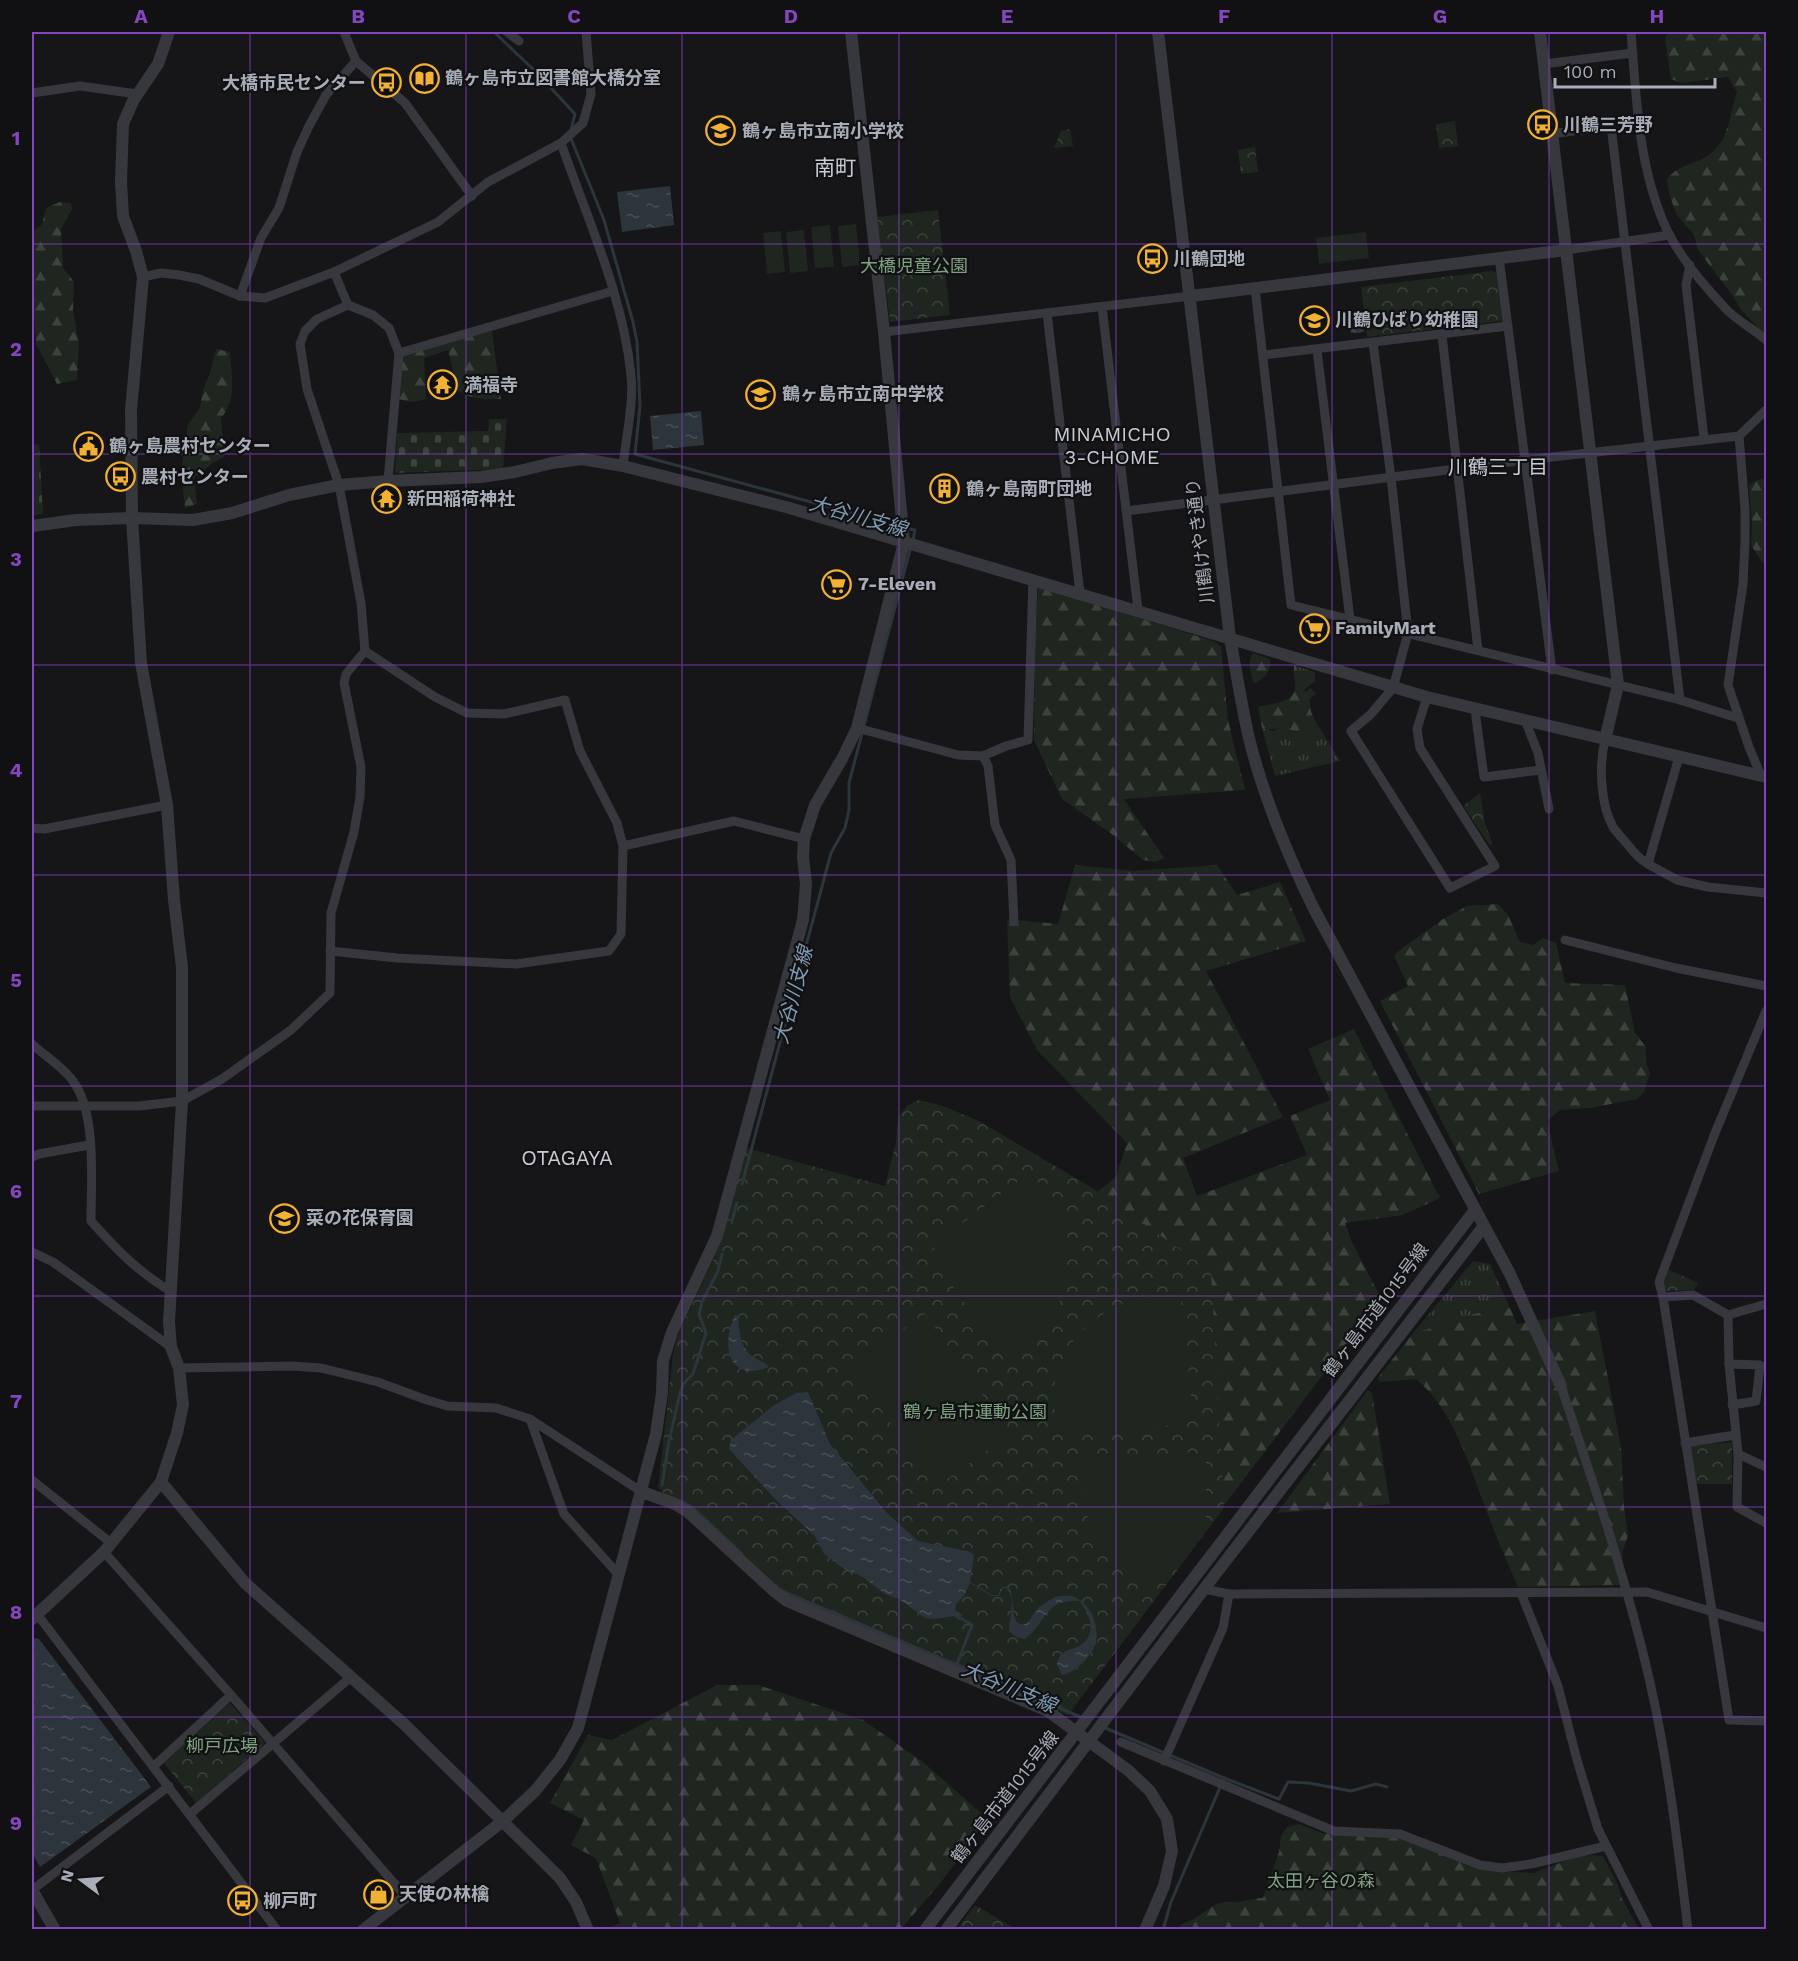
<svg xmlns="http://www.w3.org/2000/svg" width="1798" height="1961" font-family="'Work Sans','Noto Sans JP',sans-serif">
<defs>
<pattern id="grass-tufts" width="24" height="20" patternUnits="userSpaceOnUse" patternTransform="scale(1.5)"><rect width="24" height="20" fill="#1e261f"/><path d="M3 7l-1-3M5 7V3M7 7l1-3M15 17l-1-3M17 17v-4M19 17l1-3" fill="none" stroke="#3c433d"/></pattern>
<pattern id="forest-firs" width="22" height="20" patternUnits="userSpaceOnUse" patternTransform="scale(1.5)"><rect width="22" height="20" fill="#1e261f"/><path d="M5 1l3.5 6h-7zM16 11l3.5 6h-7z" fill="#3c433d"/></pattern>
<pattern id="cemetery-stones" width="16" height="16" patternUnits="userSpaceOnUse" patternTransform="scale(1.5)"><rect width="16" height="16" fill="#1e261f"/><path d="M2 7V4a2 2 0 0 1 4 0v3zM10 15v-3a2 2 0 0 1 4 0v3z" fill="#3c433d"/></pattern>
<pattern id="park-crowns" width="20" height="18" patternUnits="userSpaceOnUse" patternTransform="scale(1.5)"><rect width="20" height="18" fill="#1e261f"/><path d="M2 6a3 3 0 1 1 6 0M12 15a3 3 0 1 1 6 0" fill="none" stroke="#3c433d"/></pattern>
<pattern id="water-ripples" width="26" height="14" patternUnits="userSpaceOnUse" patternTransform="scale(1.5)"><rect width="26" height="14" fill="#2c353c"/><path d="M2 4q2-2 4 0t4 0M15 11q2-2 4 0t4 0" fill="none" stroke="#485056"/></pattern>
</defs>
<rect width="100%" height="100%" fill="#161618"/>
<g fill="url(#grass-tufts)">
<path d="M1296,666L1315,672V681L1304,690Z"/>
<path d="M1317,724L1340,761L1275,776L1262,728L1272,731L1280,728L1295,732L1316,728Z"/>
<path d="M1473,1261L1490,1264L1510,1308L1473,1314L1461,1322L1414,1332Z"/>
</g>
<g fill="url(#forest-firs)">
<path d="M1669,32H1766V336L1741,310L1733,296L1698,250L1694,235L1676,214L1669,193L1667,179C1678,167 1685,166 1700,160C1730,146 1728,119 1737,92L1728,77L1682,83L1671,79L1665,38Z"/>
<path d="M60,202L71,203L72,209L61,229L63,268L74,282L73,310L79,344L77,380L57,384L36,344L32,281V232L42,224L46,208Z"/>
<path d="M492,330L501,399C487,400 470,399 458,391L448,350L424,358L426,399L413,402L398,399L402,355Z"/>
<path d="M216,349L230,352C231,375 238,399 221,418L224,457L211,464L194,478L197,504L185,508L181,471L188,424L200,408L203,390L210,373Z"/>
<path d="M1766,478V563L1762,562L1751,545L1752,524L1749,486L1754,481Z"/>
<path d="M1038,587L1213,641L1221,646L1228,720L1245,790L1124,799L1164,858L1156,862L1143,860L1113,835L1062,799L1034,740L1035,636Z"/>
<path d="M1253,653L1270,659C1271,671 1266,677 1256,683L1253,681C1251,672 1247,661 1253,653Z"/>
<path d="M1294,665L1296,666L1305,692L1311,688L1316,694L1310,698C1309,709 1312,715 1317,724L1316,728C1300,735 1296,730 1281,729C1274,728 1270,730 1262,728L1258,707C1269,704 1293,703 1295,689C1296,684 1293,673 1294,665Z"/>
<path d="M1075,865L1134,871L1217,865L1237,895L1280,882L1306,941L1206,971L1283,1117L1183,1158L1197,1196L1307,1155L1290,1116L1330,1100L1308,1049L1354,1029L1440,1198L1403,1215L1345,1223L1352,1242L1380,1296L1375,1306L1219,1512L1097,1192L1116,1177L1127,1143L1037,1050L1010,997L1007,919L1058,924Z"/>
<path d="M1498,904L1508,915L1520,942L1533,945L1543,938L1556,943L1565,983L1625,985L1635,1033L1646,1047V1062L1650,1073L1644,1092L1637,1099L1590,1108L1560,1110L1547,1121L1559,1171L1479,1194L1380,1001L1408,986L1394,956L1397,952L1443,919L1467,906Z"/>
<path d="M1510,1308L1517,1324L1595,1311L1621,1447L1624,1507L1628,1535L1622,1554L1624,1585L1518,1587C1509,1565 1498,1542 1490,1520C1472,1474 1455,1410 1416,1379L1382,1382L1377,1379L1414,1332L1461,1322L1473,1314Z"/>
<path d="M1368,1390L1372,1393L1390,1504L1277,1513Z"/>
<path d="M717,1685H758L863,1720L923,1762L988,1819L941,1882L901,1929H607L620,1923L596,1858L571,1845L584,1820L550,1803L588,1735L612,1740Z"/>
<path d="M1299,1824L1322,1833L1344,1836L1396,1835L1495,1871L1533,1873L1573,1858L1592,1855L1603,1856L1618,1885L1622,1899L1639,1929L1178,1930L1181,1924C1194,1921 1203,1912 1215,1905C1225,1900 1234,1903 1244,1901C1251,1900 1256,1898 1263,1898L1279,1852L1281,1836L1287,1827Z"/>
</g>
<g fill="url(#cemetery-stones)">
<path d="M489,419H507L503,469L395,473L397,433L488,431Z"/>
<path d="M39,444L43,514L32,516V445Z"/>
</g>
<g fill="url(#park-crowns)">
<path d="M1455,121L1458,146L1439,148L1436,124Z"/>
<path d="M1070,129L1073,146L1054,148L1061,131Z"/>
<path d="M1255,147L1258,172L1241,174L1238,150Z"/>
<path d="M938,210L950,315L890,322L877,217Z"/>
<path d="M1492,271L1497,273L1504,317L1502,321L1367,337L1361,287Z"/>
<path d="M1480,793L1485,822L1492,843L1491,847L1463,806Z"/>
<path d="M918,1100L940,1105L979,1121L1094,1189L1211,1271L1224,1508L1068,1715L778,1593L658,1488L673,1355L677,1337L714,1258L747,1148L885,1186L896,1142L898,1117L907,1106Z"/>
<path d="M1667,1269L1698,1283L1694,1290L1667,1291L1662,1282Z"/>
<path d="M1732,1442V1484H1694L1688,1446Z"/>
<path d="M230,1703L265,1743L196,1803L164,1763Z"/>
<path d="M975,1905L1014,1928L1016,1929H957Z"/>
</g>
<g fill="#1e261f">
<path d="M856,224L860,265L842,267L838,226Z"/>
<path d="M830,225L834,267L815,268L811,227Z"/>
<path d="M804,230L808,271L790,273L786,232Z"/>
<path d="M781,231L785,272L767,274L763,233Z"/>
<path d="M1366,232L1369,258L1319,264L1316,238Z"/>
<path d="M1029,1173L1049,1194L1063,1214L1069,1252L1059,1306L1044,1333L1016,1353L1001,1354L932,1257L935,1244Z"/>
<path d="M1180,1292L1193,1416L1185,1424L1057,1434C1055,1415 1052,1392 1057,1374C1072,1320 1129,1293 1180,1292Z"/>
<path d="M925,1314L1010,1434L936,1487L851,1367Z"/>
<path d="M1195,1452L1206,1461V1525L1163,1584C1152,1580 1138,1577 1129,1571C1088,1540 1082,1509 1080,1461Z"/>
</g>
<g fill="url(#water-ripples)">
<path d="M670,186L674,225L622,232L617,192Z"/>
<path d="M1361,311L1364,332L1351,333L1348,312Z"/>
<path d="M701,411L704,445L653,450L650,416Z"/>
<path d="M735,1315L738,1316C739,1330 740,1348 753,1357C759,1361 764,1361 769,1367C727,1383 721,1345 735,1315Z"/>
<path d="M808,1392L830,1444L887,1513L918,1541L970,1552L974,1555L970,1582L992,1595H998L1001,1588L1007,1586L1011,1590L1014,1616L1017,1623C1020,1624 1022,1625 1026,1624C1029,1622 1032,1616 1034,1613C1042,1603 1058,1593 1071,1596C1090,1600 1101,1628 1095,1645C1090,1658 1076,1672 1062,1675L1057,1664C1062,1646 1070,1653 1082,1644C1098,1632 1089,1613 1079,1601C1044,1599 1049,1620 1025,1639L1016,1637L1009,1631C1009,1618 1017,1597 1006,1588L1002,1589L999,1596H992L970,1583L964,1596L956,1604L955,1610L962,1615L959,1620L954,1616L935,1619L925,1618L899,1599L885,1594L863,1577L843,1568L824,1554L815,1536L776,1500L729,1449L731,1440L773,1406L796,1393Z"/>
<path d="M32,1638L39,1639L151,1787L40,1867L32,1853Z"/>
</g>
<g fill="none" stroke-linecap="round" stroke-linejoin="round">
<g stroke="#2c353c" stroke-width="3">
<path d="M494,32L537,73L575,114L571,130"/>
<path d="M570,136L604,220L633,322L637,342L640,406L635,454L899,526"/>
<path d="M905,528L915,530L913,540"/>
<path d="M742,1184L831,853L845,828L849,810V783L911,546"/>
<path d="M732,1221L737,1203"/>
<path d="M662,1485L669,1441L680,1393L684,1383L693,1374L706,1333L699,1314L702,1302L718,1271L722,1254"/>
<path d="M679,1500L692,1507L742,1554"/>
<path d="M782,1591L1083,1718"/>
<path d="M957,1664L972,1625L960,1618"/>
<path d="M1103,1727L1224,1778L1171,1902L1163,1930"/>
<path d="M1224,1778L1279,1799L1288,1782L1309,1783L1351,1791L1376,1784L1387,1787"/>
</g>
<g stroke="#37383d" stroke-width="9">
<path d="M344,32L356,61L405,103L472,196"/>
<path d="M507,32L519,41"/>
<path d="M1631,32C1636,94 1638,162 1663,221C1676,253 1703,285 1727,310C1739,322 1754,329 1766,340"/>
<path d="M1544,64L1633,53"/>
<path d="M32,93L80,86L137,94"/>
<path d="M1551,134L1611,126L1680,700"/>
<path d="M561,143C587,218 623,295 631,375C634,404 626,436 623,466"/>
<path d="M1566,250L1670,235"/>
<path d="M1499,257L1552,670"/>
<path d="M1690,265L1686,285L1704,438"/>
<path d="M334,272L348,305L373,315L389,328L399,353L388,481"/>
<path d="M143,277L161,273L179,275L199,279L240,296L265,298L334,272L438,222L488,182L561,143L583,123L591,94L586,32"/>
<path d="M1255,288L1291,605L1680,700L1738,718"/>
<path d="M240,296L261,238L279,208L297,152L309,126L326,95L356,61"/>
<path d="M1102,307L1138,610"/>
<path d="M1047,313L1080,593"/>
<path d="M884,332L1191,296"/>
<path d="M1442,335L1478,650"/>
<path d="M1373,343L1391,477L1408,633L1393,688L1371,714L1351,731L1450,888L1495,866L1420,748L1417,729L1427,697"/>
<path d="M1317,350L1350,619"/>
<path d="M399,353L613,291"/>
<path d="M1263,355L1508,326"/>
<path d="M1126,511L1526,460L1739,436"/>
<path d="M1476,709V718L1484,777L1541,770"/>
<path d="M1525,720L1538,753L1549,809"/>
<path d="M857,728L958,755L983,756L1006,746L1028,740L1033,579"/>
<path d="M1605,740C1599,764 1600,804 1613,827C1617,833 1623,839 1628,845C1634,853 1639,859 1648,864"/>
<path d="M983,756L988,766L995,825L1011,860L1014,922"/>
<path d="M1679,757L1648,864L1677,880L1708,887L1766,893"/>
<path d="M1761,776L1749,747L1728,685L1743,584L1745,541V509L1739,436L1766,410"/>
<path d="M32,828L44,829L167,805"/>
<path d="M623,846L734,821L804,839"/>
<path d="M1565,940L1676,968L1766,986"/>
<path d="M330,951L397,958L516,964L609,951L621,934L623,846L617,823L580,751L565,700L504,714L467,713L435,697L365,651L361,603L339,485L307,389L300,344L305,331L317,319L348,305"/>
<path d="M1766,1011L1715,1133L1659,1282L1663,1297L1729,1720L1766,1721"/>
<path d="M32,1044C45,1056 63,1067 73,1081C97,1113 91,1182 91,1221C117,1250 137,1271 170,1291"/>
<path d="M32,1106H139L182,1101L222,1079L291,1030L330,993L331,913L354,832L360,797L361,767L344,683L346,674L365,651"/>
<path d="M32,1157L39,1154L89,1145"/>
<path d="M32,1252L53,1262L171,1347"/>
<path d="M1663,1297L1693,1295L1728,1315L1766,1304"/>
<path d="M1728,1315L1729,1364L1738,1454L1737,1507L1766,1523"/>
<path d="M1729,1364L1760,1365L1756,1401L1732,1405"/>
<path d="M179,1368L292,1366L321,1368L378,1382L424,1399L447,1406L496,1408L530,1419L642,1492"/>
<path d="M1561,1386C1593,1482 1626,1578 1649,1678C1668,1761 1678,1845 1688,1930"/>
<path d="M530,1419L564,1514L619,1575"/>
<path d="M1685,1443L1735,1435"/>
<path d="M1738,1454L1766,1467"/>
<path d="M32,1480L111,1543"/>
<path d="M104,1552L231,1695L406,1897"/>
<path d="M1521,1593L1558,1686L1577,1760L1598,1829L1649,1930"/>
<path d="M1229,1594L1647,1592L1766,1628"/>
<path d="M37,1614L277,1930"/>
<path d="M1121,1742L1334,1831L1400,1834L1480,1865L1502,1868L1531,1864L1606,1846"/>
<path d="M1164,1761L1223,1628L1229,1594L1204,1589"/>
<path d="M154,1766L231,1695"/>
<path d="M190,1814L351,1677"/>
<path d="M32,1890L169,1786"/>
</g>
<g stroke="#37383d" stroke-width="12">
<path d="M1158,32L1230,638C1236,670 1241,702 1248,734C1262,794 1286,851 1313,907L1510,1274L1561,1386"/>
<path d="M1540,32L1618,685L1605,740"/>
<path d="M1191,296L1566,250"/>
<path d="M32,526L76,520L132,518L193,520L232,513L289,495L339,485L388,481L481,477L515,472L552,463L582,459L623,466L786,507L1427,697L1766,777"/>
<path d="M161,1482L245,1583L404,1724L560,1878L576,1902L588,1930"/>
<path d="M642,1492L673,1503L687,1511L774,1591L787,1601L1048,1711L1129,1771L1150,1791L1167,1819L1172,1851L1164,1886L1145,1930"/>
<path d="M32,1619L104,1552L161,1482L177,1433L183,1405L179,1368L171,1347L169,1322L182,1101V967L174,900L167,805L141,663L132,518L131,410L143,277L136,251L123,216L121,182L123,124L133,101L158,64L169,32"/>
<path d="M32,1890L55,1930"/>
<path d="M363,1930L503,1821L535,1791L560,1760L578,1728L656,1434L662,1393L663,1361L672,1332L717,1236L803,920L806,884L803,857L804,839L815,805L843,757L857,728L904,542L884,332L851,32"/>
<path d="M925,1930L1475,1210"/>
<path d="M946,1930L1204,1589L1484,1226"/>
</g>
</g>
<path fill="none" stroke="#8446be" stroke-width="1.5" stroke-opacity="0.55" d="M250,32V1930M466,32V1930M682,32V1930M899,32V1930M1116,32V1930M1332,32V1930M1549,32V1930M32,244H1766M32,454H1766M32,665H1766M32,875H1766M32,1086H1766M32,1296H1766M32,1507H1766M32,1717H1766"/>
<defs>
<symbol id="library-ring" viewBox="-11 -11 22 22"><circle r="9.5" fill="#111113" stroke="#f2b134" stroke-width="1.5"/><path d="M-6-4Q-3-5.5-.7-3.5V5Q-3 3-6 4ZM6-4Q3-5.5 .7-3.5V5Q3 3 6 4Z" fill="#f2b134"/></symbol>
<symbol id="bus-ring" viewBox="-11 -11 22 22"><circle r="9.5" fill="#111113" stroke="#f2b134" stroke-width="1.5"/><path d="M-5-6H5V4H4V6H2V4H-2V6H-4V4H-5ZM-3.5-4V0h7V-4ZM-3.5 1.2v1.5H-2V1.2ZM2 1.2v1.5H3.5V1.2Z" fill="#f2b134"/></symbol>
<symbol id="school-ring" viewBox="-11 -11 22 22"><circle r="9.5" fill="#111113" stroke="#f2b134" stroke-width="1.5"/><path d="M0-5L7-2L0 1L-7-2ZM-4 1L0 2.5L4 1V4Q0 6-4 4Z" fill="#f2b134"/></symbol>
<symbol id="temple-ring" viewBox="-11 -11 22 22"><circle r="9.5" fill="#111113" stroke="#f2b134" stroke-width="1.5"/><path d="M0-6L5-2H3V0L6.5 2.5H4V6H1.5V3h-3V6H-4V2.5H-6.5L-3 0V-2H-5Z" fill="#f2b134"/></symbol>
<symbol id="civic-ring" viewBox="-11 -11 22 22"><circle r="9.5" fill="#111113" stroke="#f2b134" stroke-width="1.5"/><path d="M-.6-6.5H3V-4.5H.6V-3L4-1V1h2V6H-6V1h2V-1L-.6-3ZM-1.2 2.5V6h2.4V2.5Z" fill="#f2b134"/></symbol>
<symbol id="building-ring" viewBox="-11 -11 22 22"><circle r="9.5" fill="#111113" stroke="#f2b134" stroke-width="1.5"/><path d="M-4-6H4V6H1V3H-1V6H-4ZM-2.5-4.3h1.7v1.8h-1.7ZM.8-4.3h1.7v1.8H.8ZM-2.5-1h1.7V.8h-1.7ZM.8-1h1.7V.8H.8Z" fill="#f2b134"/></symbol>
<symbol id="supermarket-ring" viewBox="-11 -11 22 22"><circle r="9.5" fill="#111113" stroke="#f2b134" stroke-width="1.5"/><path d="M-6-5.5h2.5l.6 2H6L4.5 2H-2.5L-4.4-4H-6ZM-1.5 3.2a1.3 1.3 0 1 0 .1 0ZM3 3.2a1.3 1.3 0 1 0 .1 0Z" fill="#f2b134"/></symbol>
<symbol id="shop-ring" viewBox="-11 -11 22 22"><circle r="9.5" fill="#111113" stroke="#f2b134" stroke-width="1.5"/><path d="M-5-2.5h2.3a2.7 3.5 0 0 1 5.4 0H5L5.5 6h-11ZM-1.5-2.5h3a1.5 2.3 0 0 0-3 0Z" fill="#f2b134"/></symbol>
</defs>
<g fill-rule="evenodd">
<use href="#library-ring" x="408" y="62" width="33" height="33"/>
<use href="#bus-ring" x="370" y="66" width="33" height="33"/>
<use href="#bus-ring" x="1526" y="108" width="33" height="33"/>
<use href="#school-ring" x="704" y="114" width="33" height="33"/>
<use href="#bus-ring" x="1136" y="242" width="33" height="33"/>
<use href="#school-ring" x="1298" y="304" width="33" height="33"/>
<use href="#temple-ring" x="426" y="368" width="33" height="33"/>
<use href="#school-ring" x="744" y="378" width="33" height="33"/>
<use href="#civic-ring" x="72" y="430" width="33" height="33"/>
<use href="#bus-ring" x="104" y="460" width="33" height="33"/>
<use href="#building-ring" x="928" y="472" width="33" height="33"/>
<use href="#temple-ring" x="370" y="482" width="33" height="33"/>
<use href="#supermarket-ring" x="820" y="568" width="33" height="33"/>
<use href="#supermarket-ring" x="1298" y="612" width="33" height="33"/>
<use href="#school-ring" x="268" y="1202" width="33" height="33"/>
<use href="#shop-ring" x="362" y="1878" width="33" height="33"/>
<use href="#bus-ring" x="226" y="1884" width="33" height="33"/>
</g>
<g text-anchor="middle" stroke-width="4.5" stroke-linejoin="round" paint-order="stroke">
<g font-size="18" font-weight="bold" fill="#a8adb8" stroke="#111113" text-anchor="start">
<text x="445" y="84">鶴ヶ島市立図書館大橋分室</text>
<text x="366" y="89" text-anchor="end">大橋市民センター</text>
<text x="1563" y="131">川鶴三芳野</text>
<text x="742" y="137">鶴ヶ島市立南小学校</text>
<text x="1173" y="265">川鶴団地</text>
<text x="1335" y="326">川鶴ひばり幼稚園</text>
<text x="464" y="391">満福寺</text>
<text x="782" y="400">鶴ヶ島市立南中学校</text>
<text x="109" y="452">鶴ヶ島農村センター</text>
<text x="141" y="483">農村センター</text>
<text x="966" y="495">鶴ヶ島南町団地</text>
<text x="407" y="505">新田稲荷神社</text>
<text x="858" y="590">7-Eleven</text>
<text x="1335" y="634">FamilyMart</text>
<text x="306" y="1224">菜の花保育園</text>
<text x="399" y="1900">天使の林檎</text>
<text x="263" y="1907">柳戸町</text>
</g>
<g font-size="18" fill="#7fa381" stroke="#111113">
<text x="914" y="272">大橋児童公園</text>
<text x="975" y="1418">鶴ヶ島市運動公園</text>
<text x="222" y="1752">柳戸広場</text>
<text x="1321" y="1887">太田ヶ谷の森</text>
</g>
<g font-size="18" fill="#a8adb8" stroke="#111113">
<text transform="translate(1200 541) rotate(-97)" y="6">川鶴けやき通り</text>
<text transform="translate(1376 1310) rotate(-53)" y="6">鶴ヶ島市道1015号線</text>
<text transform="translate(1005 1797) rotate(-52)" y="6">鶴ヶ島市道1015号線</text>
</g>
<g font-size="20" fill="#c9ccd4" stroke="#111113">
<text x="1112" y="441">MINAMICHO<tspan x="1112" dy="23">3-CHOME</tspan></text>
<text x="1498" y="474">川鶴三丁目</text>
</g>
<g font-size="20" font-style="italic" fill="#7f9bb3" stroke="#111113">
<text transform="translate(858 516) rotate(16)" y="7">大谷川支線</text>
<text transform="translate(793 995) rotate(-75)" y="7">大谷川支線</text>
<text transform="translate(1009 1687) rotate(23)" y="7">大谷川支線</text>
</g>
<g font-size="21" fill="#c9ccd4" stroke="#111113">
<text x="835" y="175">南町</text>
<text x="567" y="1165">OTAGAYA</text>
</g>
</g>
<rect width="1798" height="1961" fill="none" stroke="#111113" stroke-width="66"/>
<g transform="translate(81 1880) rotate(286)" stroke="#111113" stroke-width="4.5" paint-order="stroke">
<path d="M0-4.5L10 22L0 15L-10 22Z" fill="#a8adb8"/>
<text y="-9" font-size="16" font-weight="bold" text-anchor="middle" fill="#a8adb8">N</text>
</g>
<path d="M1555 78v9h160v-9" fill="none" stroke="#a8adb8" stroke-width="3"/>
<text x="1564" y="78" font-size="18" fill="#a8adb8" stroke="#111113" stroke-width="4.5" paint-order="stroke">100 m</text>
<rect x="33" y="33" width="1732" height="1895" fill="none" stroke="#8446be" stroke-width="2"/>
<g font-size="20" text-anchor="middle" font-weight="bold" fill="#8446be">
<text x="141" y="23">A</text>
<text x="358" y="23">B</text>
<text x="574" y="23">C</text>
<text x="791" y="23">D</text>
<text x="1007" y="23">E</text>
<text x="1224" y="23">F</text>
<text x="1440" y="23">G</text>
<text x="1657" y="23">H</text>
<text x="16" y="145">1</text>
<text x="16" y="356">2</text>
<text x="16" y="566">3</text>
<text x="16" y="777">4</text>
<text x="16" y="987">5</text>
<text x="16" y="1198">6</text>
<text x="16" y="1408">7</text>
<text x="16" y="1619">8</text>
<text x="16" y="1830">9</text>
</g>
</svg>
